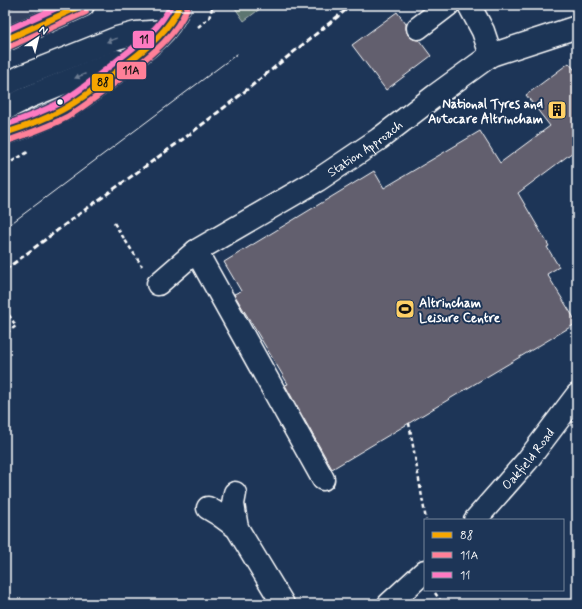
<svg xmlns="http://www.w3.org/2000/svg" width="582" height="609" font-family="Mynerve,sans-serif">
<rect width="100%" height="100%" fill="#1d3557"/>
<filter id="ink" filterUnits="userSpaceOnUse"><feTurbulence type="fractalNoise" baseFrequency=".025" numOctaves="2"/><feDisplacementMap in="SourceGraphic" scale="8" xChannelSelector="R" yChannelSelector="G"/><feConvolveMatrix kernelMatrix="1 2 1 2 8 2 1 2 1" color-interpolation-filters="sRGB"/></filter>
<g filter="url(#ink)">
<path fill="#32415e" d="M5,5H53L5,27Z"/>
<path fill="#5c7470" stroke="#aebab8" d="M233,5H252L254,7L257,5H265L244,21Z"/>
<g fill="#625e6e" stroke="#fff">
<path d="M397,12L406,24V29L408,35L413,39L419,40L431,56L386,90L352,45Z"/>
<path d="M569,63L577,73V149L518,193L549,246L547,247L559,267L547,274L577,323L332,469L285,385L288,384L234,294L241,291L224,262L374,171L384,188L480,131L500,163L550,126L526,95Z"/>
</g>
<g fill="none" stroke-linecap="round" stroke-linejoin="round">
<defs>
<g id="minor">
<path d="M469,5L483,31L491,55"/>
<path d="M418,28L448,5"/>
<path d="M5,85L22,76L117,38L136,33L164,31"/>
<path d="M5,109L31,96L117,61"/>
<path d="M5,133C24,127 44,119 62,110C83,98 103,82 122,67C136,56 152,45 164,31C171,23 176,15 180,5"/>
<path d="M196,251L323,479"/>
<path id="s1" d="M158,284L196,251L318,180L379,139L436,95L491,55L577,27"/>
<path d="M235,493L233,504L237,528"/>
<path d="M208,508L218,514L237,528L283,604"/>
</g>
<g id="major">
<path d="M5,40L83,5"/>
<path id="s2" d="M475,520L527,461L577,395"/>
<path d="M389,604L425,571"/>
</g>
</defs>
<use href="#minor" stroke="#fff" stroke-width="25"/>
<use href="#major" stroke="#fff" stroke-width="25"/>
<g stroke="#fff" stroke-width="2.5" stroke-dasharray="4 3" stroke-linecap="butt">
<path d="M5,10L15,5"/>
<path d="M198,27L209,18L213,5"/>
<path d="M6,165L28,152"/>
<path d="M114,223L142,266"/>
<path d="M5,309L16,326L5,334"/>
<path d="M409,423L426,520"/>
<path d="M435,593L443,604"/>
</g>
<use href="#minor" stroke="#1d3557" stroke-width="22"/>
<use href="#major" stroke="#1d3557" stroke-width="22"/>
<path stroke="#fff" stroke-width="1" d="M5,228L237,54"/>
<path stroke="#fff" stroke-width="3" stroke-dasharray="6 3" stroke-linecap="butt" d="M5,270L75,217L186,137L234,100L352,5"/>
<defs>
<g id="bus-1">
<path d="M5,40L83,5"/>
<path d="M5,133C24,127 44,120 62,110C82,99 100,85 117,71C141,52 168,34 180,5"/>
</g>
<g id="bus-2">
<path d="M8,47L86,12"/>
<path d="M7,141C28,134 48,127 67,117C87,105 105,90 124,76C149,56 175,38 187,8"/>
</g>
<g id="bus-3">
<path d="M5,31L63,5"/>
<path d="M5,125C23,119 42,112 59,103C79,92 96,77 114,63C135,46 159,31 171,5"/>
</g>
</defs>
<use href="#bus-1" stroke="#1d3557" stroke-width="9"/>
<use href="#bus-2" stroke="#1d3557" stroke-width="9"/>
<use href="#bus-3" stroke="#1d3557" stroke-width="9"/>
<use href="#bus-1" stroke="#f7a600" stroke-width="6"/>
<use href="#bus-2" stroke="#ff8098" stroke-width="6"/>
<use href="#bus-3" stroke="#fe7ac1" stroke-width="6"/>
</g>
<defs><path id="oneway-solid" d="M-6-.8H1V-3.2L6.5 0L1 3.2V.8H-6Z"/></defs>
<g fill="#6c7c92">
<use href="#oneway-solid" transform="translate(112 40) rotate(160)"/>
<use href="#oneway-solid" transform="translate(80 76) rotate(158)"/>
</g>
</g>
<defs>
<symbol id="building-square" viewBox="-11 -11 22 22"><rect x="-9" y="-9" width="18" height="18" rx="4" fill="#ffd166" stroke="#1d3557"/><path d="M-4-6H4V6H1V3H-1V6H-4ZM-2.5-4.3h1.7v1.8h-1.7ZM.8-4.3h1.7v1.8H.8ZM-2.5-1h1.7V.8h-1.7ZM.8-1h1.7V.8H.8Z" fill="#111"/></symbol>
<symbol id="stadium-square" viewBox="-11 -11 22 22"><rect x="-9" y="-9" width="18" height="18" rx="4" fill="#ffd166" stroke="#1d3557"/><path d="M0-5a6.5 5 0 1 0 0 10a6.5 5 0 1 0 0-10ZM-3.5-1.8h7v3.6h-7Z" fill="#111"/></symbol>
</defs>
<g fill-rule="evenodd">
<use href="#building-square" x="546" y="99" width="22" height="22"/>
<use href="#stadium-square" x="394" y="298" width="22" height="22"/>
</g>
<circle fill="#fff" stroke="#1d3557" stroke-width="1.5" cx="60" cy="102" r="3.5"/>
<g text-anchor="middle" stroke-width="4" stroke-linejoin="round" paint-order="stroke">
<g font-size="13" font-weight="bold" fill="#fff" stroke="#1d3557" text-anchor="end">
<text x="543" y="108">National Tyres and<tspan x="543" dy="15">Autocare Altrincham</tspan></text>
<text x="419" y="307" text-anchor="start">Altrincham<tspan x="419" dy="15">Leisure Centre</tspan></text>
</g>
<g font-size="13" fill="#fff" stroke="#1d3557">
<text dy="5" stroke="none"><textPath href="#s1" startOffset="248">Station Approach</textPath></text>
<text dy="5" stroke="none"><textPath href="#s2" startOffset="81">Oakfield Road</textPath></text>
</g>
</g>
<g stroke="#1d3557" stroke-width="1.5">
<rect x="132" y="30" width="23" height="19" rx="4" fill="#fe7ac1"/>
<rect x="116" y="61" width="31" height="19" rx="4" fill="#ff8098"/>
<rect x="91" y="73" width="23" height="19" rx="4" fill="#f7a600"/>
</g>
<g font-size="11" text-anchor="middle" font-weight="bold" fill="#111">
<text x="144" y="43">11</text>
<text x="131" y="74">11A</text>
<text x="103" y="86">88</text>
</g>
<rect width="582" height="609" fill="none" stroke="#1d3557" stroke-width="20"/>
<rect x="10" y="10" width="562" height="589" fill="none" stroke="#fff" stroke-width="1.5" filter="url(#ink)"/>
<rect x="424" y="519" width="140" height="72" fill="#1d3557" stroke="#77869a"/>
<rect x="432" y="532" width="20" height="6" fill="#f7a600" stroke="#77869a"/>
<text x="460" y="539" font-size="12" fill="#ffffff">88</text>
<rect x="432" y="552" width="20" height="6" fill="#ff8098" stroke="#77869a"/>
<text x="460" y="559" font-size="12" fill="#ffffff">11A</text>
<rect x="432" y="572" width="20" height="6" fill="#fe7ac1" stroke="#77869a"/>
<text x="460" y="579" font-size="12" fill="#ffffff">11</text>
<g transform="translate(38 38) rotate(35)" stroke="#1d3557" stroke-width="3" paint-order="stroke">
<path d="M0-3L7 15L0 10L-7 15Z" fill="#ffffff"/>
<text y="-6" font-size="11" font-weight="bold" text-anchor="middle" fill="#ffffff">N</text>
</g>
</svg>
